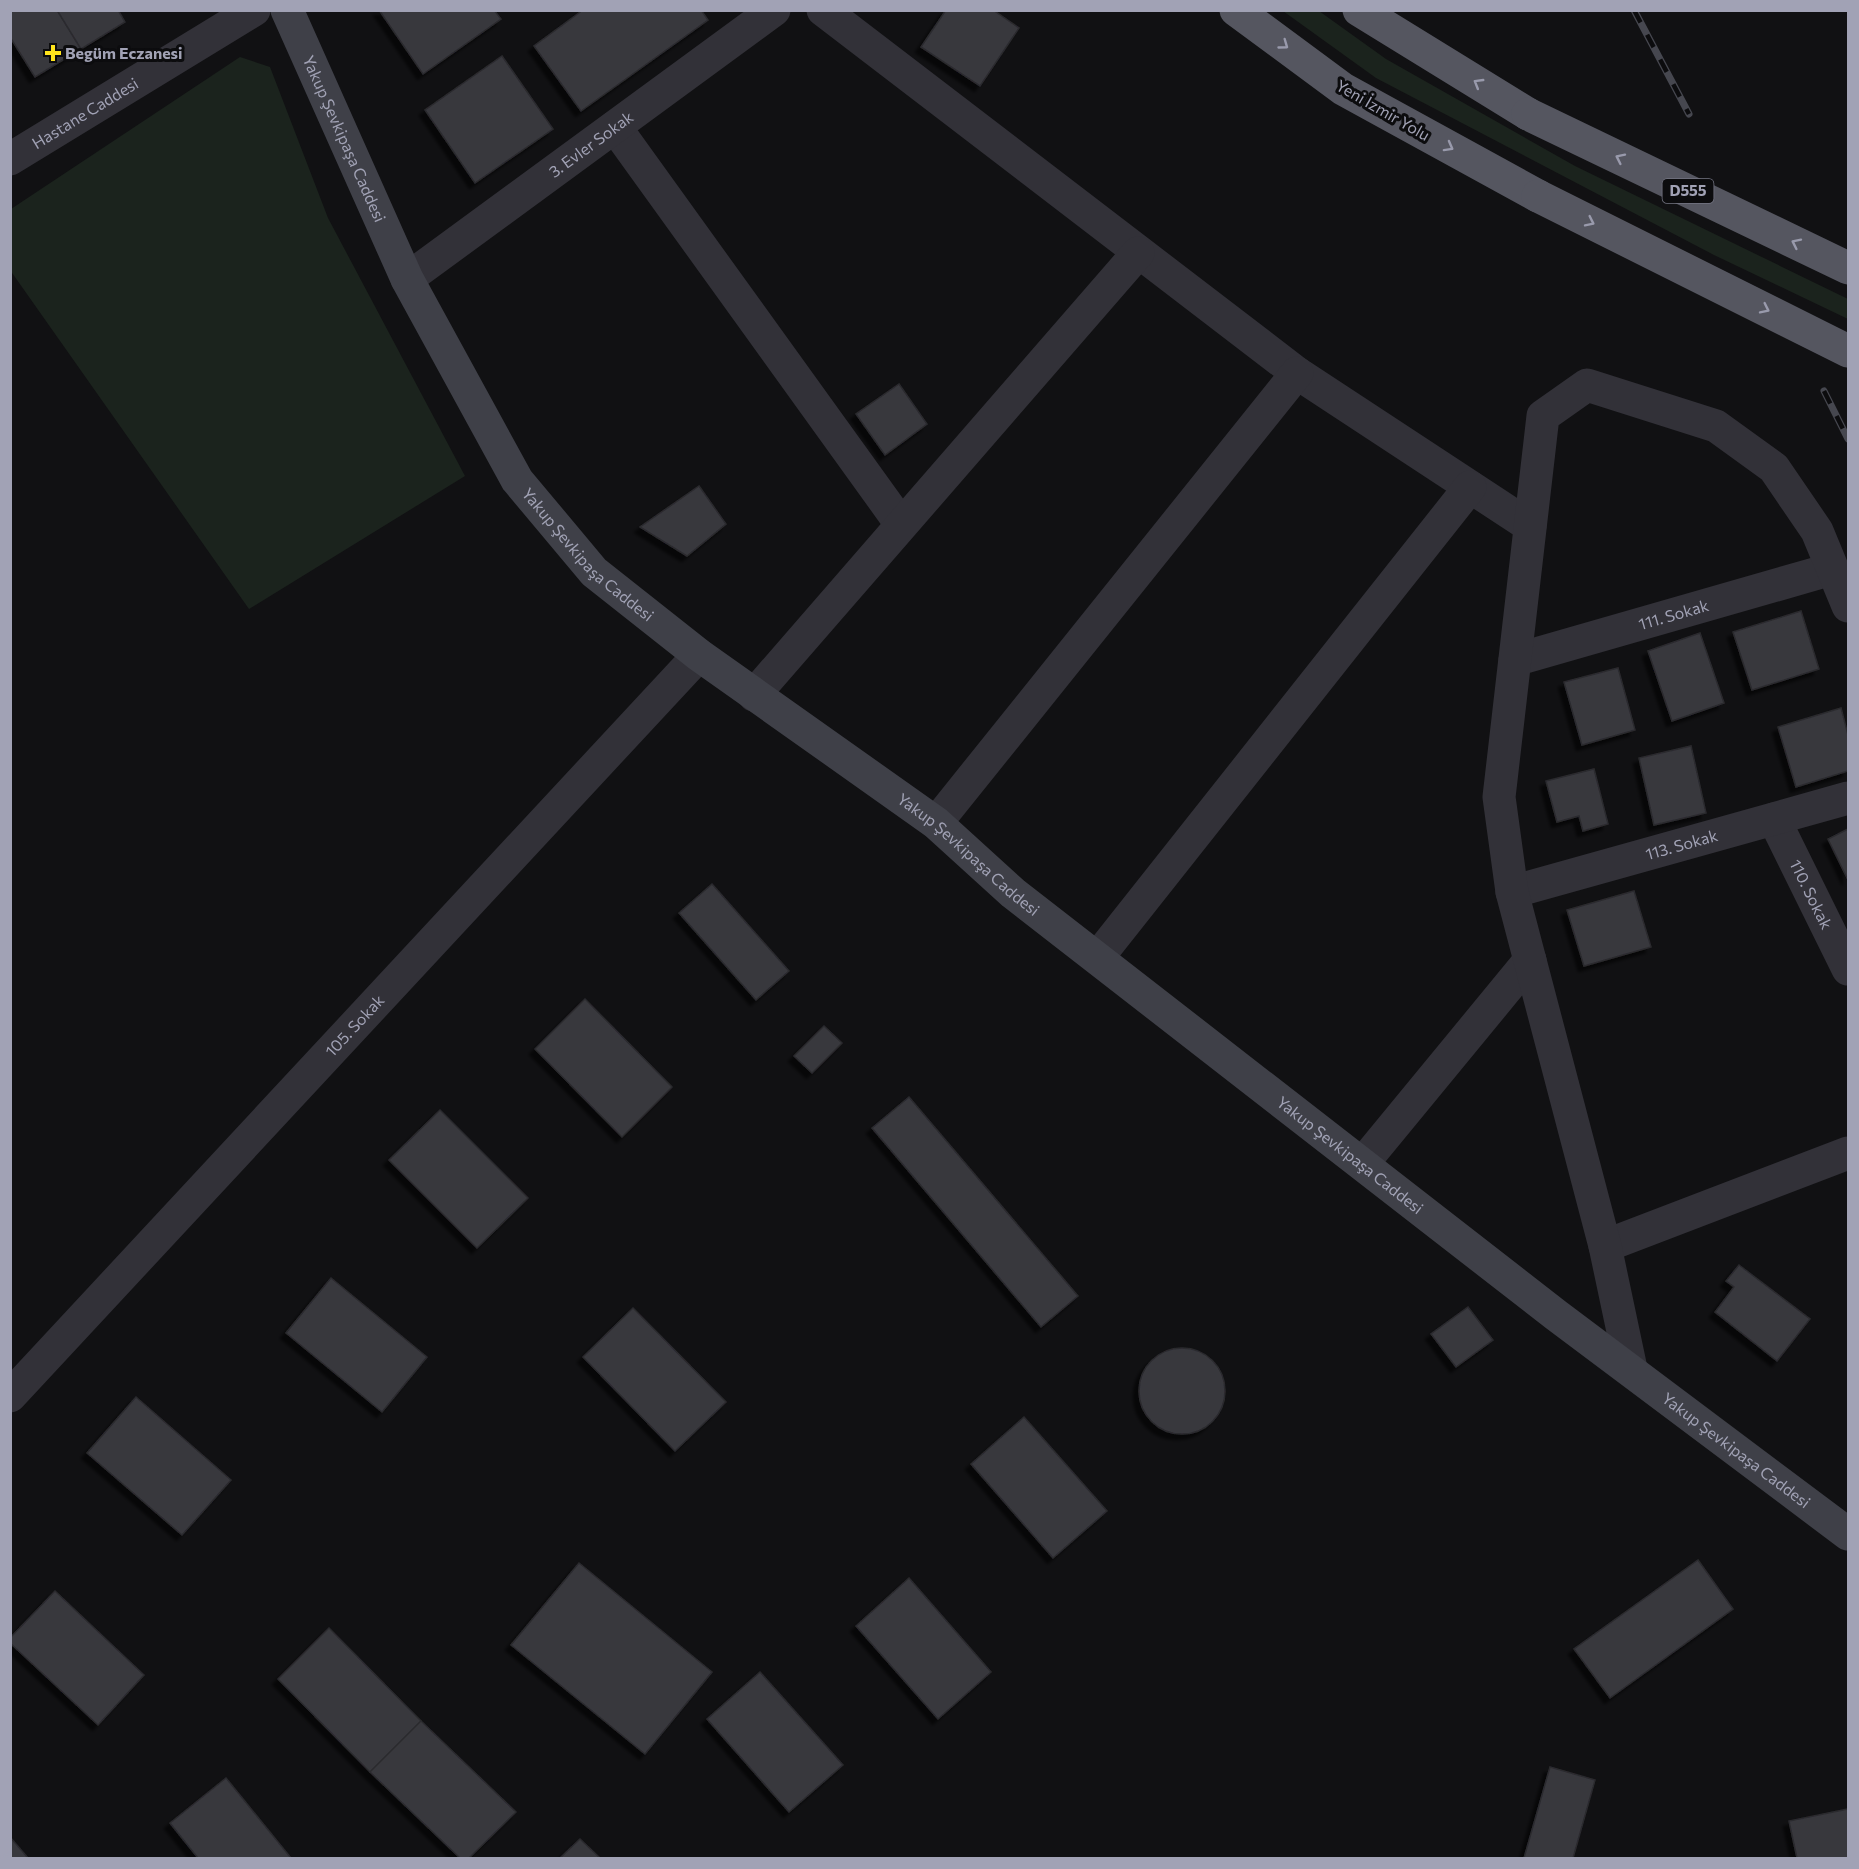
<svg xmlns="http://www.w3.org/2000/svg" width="1859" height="1869" font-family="Commissioner,sans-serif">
<defs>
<filter id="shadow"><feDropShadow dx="-5.5" dy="5.5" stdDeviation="1.5" flood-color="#0009"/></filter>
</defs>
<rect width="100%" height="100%" fill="#111113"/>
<g fill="#1b231d">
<path d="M1283,11H1319L1386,59L1575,166L1848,299V319L1714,255L1376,78Z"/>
<path d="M240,57L270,67L328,218L465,476L249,609L10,270L11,209Z"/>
</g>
<g fill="#38383e" stroke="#2c2b2f" stroke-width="1.5" filter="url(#shadow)">
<path d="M10,10H57L81,49L35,77L10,37Z"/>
<path d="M57,10H118L125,22L81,49Z"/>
<path d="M379,10H494L501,19L423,74Z"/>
<path d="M583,10H701L708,20L581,111L534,46Z"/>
<path d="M946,10H993L1019,28L980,86L921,47Z"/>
<path d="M502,56L553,129L475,183L425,110Z"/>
<path d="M899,384L927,424L885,455L856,414Z"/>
<path d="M699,486L726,524L687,556L640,527Z"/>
<path d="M1801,611L1819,669L1752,690L1733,632Z"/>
<path d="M1700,633L1724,703L1672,721L1648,651Z"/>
<path d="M1618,668L1635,730L1582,745L1564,682Z"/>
<path d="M1841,708L1848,735V771L1796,787L1778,727Z"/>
<path d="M1691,746L1706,813L1654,825L1639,758Z"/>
<path d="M1594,769L1608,824L1583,831L1579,816L1557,822L1546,781Z"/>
<path d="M1848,829V880L1828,839Z"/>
<path d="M712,884L789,971L756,1000L679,913Z"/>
<path d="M1634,891L1651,947L1584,966L1567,910Z"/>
<path d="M585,999L672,1087L622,1137L535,1049Z"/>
<path d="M824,1026L842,1043L812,1073L794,1056Z"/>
<path d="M909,1097L1078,1296L1041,1327L872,1128Z"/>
<path d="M440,1110L528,1198L477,1248L389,1160Z"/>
<path d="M1739,1265L1810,1319L1777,1361L1715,1312L1734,1287L1726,1281Z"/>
<path d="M331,1278L427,1357L382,1412L286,1333Z"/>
<path d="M1468,1307L1493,1340L1456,1367L1431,1334Z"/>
<path d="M633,1308L726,1402L675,1451L583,1357Z"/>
<circle cx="1182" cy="1391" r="43"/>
<path d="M136,1397L231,1480L182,1535L87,1453Z"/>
<path d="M1024,1417L1107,1511L1053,1558L971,1464Z"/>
<path d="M1698,1560L1733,1609L1610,1698L1574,1649Z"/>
<path d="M579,1563L712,1672L645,1754L511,1645Z"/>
<path d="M909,1578L991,1672L938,1719L856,1626Z"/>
<path d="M55,1591L144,1675L98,1725L10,1643V1638Z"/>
<path d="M329,1628L421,1721L370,1772L278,1679Z"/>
<path d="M760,1672L843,1765L789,1812L707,1719Z"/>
<path d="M421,1721L516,1812L469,1858H460L370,1772Z"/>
<path d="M1550,1767L1595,1780L1573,1858H1524Z"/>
<path d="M226,1778L291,1858H198L170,1823Z"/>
<path d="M1848,1809V1858H1797L1789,1821Z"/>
<path d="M10,1837L28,1858H10Z"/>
<path d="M580,1839L600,1858H560Z"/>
</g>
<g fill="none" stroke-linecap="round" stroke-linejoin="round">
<g stroke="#323138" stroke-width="33">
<path d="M823,10L1297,373L1530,526"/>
<path d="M615,127L901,524"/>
<path id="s1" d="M10,159L254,10"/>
<path id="s2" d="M407,279L774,10"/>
<path id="s3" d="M1515,660L1832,569"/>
<path d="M754,695L1138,253"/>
<path id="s4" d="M1774,819L1848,969"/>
<path d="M936,823L1297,373"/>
<path id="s5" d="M1512,892L1848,798"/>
<path d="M1098,957L1470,487"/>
<path d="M1363,1163L1530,960"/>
<path d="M1605,1246L1848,1153"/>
<path d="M1631,1369L1605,1246L1512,892L1499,797L1543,416L1587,385L1716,426L1774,468L1817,531L1848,606"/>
<path id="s6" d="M10,1396L699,655"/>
</g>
<path stroke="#3f4048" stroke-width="33" id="s7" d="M287,10L407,279L517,480L594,572L699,655L936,823L1013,893L1556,1315L1848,1534"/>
<g stroke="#555660" stroke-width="33">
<path d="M1236,10L1343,89L1538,196"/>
<path d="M1359,10L1528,114"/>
</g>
<defs>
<g id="rail">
<path d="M1634,10L1689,114"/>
<path d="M1824,391L1848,439"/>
</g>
</defs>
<use href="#rail" stroke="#46474f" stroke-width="7"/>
<use href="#rail" stroke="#0c0c0e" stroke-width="4.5" stroke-dasharray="14" stroke-linecap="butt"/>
<g stroke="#555660" stroke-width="33">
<path d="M1528,114L1848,268"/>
<path d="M1538,196L1848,351"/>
</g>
</g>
<defs><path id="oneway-chevron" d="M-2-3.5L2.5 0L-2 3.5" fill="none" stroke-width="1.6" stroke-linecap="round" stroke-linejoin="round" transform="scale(1.5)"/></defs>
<g stroke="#999aac">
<use href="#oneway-chevron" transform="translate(1284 45) rotate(36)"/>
<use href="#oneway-chevron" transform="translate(1478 83) rotate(-149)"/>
<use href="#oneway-chevron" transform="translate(1449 147) rotate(29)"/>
<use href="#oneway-chevron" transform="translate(1620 158) rotate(-154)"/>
<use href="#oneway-chevron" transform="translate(1590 222) rotate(26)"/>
<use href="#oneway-chevron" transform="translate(1796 243) rotate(-154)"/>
<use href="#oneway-chevron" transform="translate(1765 309) rotate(26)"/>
</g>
<path fill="#ffe41c" stroke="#0c0c0e" stroke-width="2" d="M50 44h6v6h6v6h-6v6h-6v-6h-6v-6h6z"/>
<g text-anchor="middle" stroke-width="6" stroke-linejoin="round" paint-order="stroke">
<rect fill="#0c0c0e" stroke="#747583" stroke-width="1.5" x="1662.5" y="179" width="51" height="24" rx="4.5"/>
<g font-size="15" font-weight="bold" fill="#a1a2b5">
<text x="1688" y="196">D555</text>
</g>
<g font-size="16" font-weight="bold" fill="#a1a2b5" stroke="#0c0c0e" text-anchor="start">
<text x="65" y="59">Begüm Eczanesi</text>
</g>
<g font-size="16" fill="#a1a2b5" stroke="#0c0c0e">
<text transform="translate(1383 110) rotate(30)" y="6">Yeni İzmir Yolu</text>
<text dy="6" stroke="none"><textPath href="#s1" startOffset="88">Hastane Caddesi</textPath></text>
<text dy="6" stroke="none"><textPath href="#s7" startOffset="141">Yakup Şevkipaşa Caddesi</textPath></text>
<text dy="6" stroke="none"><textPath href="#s2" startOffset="228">3. Evler Sokak</textPath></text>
<text dy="6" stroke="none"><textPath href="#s7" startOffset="627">Yakup Şevkipaşa Caddesi</textPath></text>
<text dy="6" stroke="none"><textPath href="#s3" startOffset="165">111. Sokak</textPath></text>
<text dy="6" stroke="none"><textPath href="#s5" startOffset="176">113. Sokak</textPath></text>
<text dy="6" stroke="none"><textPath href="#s7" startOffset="1113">Yakup Şevkipaşa Caddesi</textPath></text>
<text dy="6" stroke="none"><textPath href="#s4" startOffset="84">110. Sokak</textPath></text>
<text dy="6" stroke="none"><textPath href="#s6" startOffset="506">105. Sokak</textPath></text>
<text dy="6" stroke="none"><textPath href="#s7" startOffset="1599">Yakup Şevkipaşa Caddesi</textPath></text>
<text dy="6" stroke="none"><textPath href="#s7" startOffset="2085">Yakup Şevkipaşa Caddesi</textPath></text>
</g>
</g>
<rect width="1859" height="1869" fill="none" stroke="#a1a2b5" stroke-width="24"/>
</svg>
